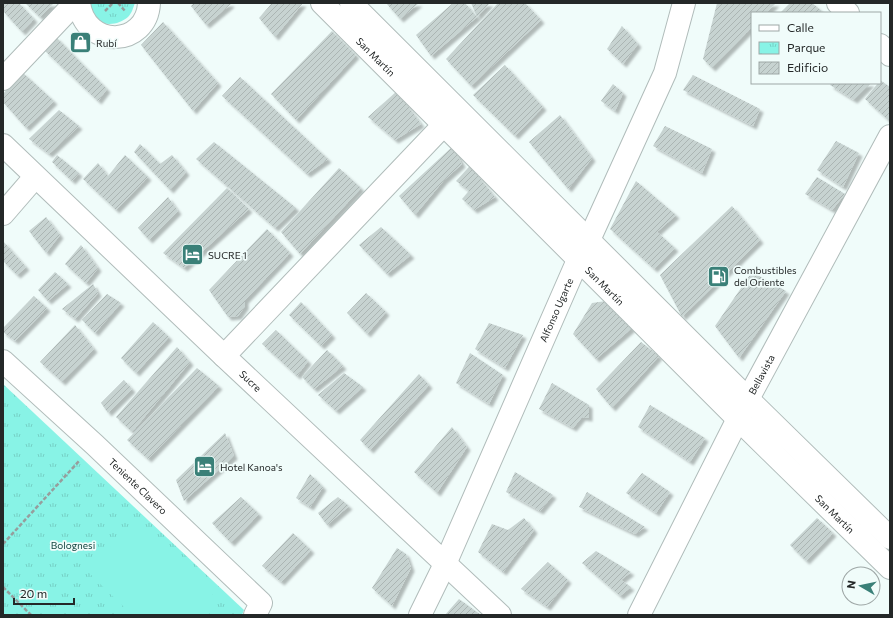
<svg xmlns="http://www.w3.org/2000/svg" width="893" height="618" font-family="Commissioner,sans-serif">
<defs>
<pattern id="park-tufts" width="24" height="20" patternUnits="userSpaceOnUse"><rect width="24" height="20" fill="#88f3e6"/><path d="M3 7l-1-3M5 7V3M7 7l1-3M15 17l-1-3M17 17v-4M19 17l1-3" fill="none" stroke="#75d0c5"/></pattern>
<pattern id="building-hatch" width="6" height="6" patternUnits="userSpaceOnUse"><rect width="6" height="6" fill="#c7d3d1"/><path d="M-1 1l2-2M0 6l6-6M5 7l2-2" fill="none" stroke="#abb5b3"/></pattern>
<filter id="shadow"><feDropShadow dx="3.5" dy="3.5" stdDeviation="1" flood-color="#0004"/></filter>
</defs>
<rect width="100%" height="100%" fill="#f0fcfa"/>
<g fill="url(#park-tufts)">
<path d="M87,3H135C133,8 132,13 128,17C120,24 106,27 98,20C93,16 90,8 87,3Z"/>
<path d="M3,384L244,610L242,615H3Z"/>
</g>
<path fill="#88f3e6" d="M133,523L220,601L208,615H132L87,571Z"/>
<g fill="url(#building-hatch)" filter="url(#shadow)">
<path d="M3,3H19L34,19L22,32L3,11Z"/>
<path d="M25,3H54L40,17Z"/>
<path d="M194,3H230L231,4L206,25L191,6Z"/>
<path d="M272,3H303L275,37L259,18Z"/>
<path d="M386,3H419L400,19Z"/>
<path d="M453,3H465L477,17L471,3H490L477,17L431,56L416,35Z"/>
<path d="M498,3H525L541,20L471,86L446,59Z"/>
<path d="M717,3H776L766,13H752V27L712,68L703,59Z"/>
<path d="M790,3H812L822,11L820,13H780Z"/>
<path d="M163,22L218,83L193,111L141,45Z"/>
<path d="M622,26L638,44L623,64L607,49Z"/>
<path d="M332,31L356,55L296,120L271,94Z"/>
<path d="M56,37L107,89L98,101L45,51Z"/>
<path d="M505,65L543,107L515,136L473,95Z"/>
<path d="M22,72L54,101L26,128L3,102V94Z"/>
<path d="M693,75L760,109L753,126L683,90Z"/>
<path d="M240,77L328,159L307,174L222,96Z"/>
<path d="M880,80L890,87V117L888,120L865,99L878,83H880Z"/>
<path d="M832,83H871L854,100L830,85Z"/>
<path d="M613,84L623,93L615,111L601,101Z"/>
<path d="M397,91L421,124L395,140L368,117Z"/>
<path d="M59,110L79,126L49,154L29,139Z"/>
<path d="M560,115L592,158L568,189L529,142Z"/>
<path d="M665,126L712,149L702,173L653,146Z"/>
<path d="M836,141L859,153L843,187L817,170Z"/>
<path d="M214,142L296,208L275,228L196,159Z"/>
<path d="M140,144L160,164L172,155L186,172L170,190L134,152Z"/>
<path d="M453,146L462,164L444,180L415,215L399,196Z"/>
<path d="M57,155L79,173L72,181L52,162Z"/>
<path d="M125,155L148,177L116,210L83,179L98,163L108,176Z"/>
<path d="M470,166L495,197L474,210L462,199L469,191L456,181Z"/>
<path d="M339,168L361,188L300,254L281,232Z"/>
<path d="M817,177L845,194L832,210L805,194Z"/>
<path d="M636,181L676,215L657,232L675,248L654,269L610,229Z"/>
<path d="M227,188L249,209L184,268L163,253Z"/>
<path d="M168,197L178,211L149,240L138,228Z"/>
<path d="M732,206L760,240L682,317L660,275Z"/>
<path d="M46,217L60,235L46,253L29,231Z"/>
<path d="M381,227L411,255L387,274L359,245Z"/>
<path d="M267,229L290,253L245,300V306L238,316L228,317L209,290Z"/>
<path d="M3,241L26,267L17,275L3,261Z"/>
<path d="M81,245L98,268L86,283L65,264Z"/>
<path d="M55,272L68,284L48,301L38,290Z"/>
<path d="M752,272L786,291L739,358L715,326Z"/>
<path d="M93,284L98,293L75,319L62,309Z"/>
<path d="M366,293L386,312L367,334L347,313Z"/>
<path d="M107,294L121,303L95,333L82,320Z"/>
<path d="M34,296L47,308L15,341L3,332V328Z"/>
<path d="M606,301L632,328L596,359L573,334L592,303Z"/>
<path d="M301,302L332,335L321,346L289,315Z"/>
<path d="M153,322L169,337L136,373L121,358Z"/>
<path d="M489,323L523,335L505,368L475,349Z"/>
<path d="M75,325L94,349L62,382L40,362Z"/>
<path d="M276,330L308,361L297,376L262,344Z"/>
<path d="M641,342L659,356L612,408L596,389Z"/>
<path d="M177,347L190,362L132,432L116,417Z"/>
<path d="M327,350L343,366L314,389L302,377Z"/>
<path d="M470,353L503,375L489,404L456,383Z"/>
<path d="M197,368L219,386L148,459L127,440Z"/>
<path d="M344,373L363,387L336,411L318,395Z"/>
<path d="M419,374L429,385L370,450L360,440Z"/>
<path d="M124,380L132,389L108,413L101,403Z"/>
<path d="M552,383L589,405V418L582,417L573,428L539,409Z"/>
<path d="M650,405L705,438L690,462L638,427Z"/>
<path d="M452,427L467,447L437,493L414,472Z"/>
<path d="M225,433L234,456L184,501L176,480Z"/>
<path d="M515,472L553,495L540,511L506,492Z"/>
<path d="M642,473L670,492L656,513L626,493Z"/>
<path d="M310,474L323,487L310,507L296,498Z"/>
<path d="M587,492L645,527L635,534L579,507Z"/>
<path d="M241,497L259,514L231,543L212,523Z"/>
<path d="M338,497L349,506L327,525L318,513Z"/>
<path d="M524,518L534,530L503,572L478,552L492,524L508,530Z"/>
<path d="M817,518L833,533L806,561L790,545Z"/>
<path d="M293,533L311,550L281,582L262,566Z"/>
<path d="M397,548L406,554L411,568L392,606L372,588Z"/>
<path d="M596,551L631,572L621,580L631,587L620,596L582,563Z"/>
<path d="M548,562L568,580L547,607L521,589Z"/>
<path d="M459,599L481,615H445Z"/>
</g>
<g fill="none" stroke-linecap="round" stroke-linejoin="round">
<defs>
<g id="minor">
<path d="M79,3C85,50 147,47 149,3"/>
<path d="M838,3L848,13"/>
<path d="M880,45L890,55"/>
<path d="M3,79L75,3"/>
<path id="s1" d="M3,145L224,356L500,615"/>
<path d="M3,214L35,177"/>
<path d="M224,356L456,112"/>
<path id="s2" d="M3,361L95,445L261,603L255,615"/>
<path id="s3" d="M420,615L445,564L578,260L589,240L665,73L684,3"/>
<path id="s4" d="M639,615L748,399L890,136"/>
</g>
<g id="major">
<path id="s5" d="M322,3L738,419L890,568"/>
<path d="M351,3L748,399L890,538"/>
</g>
</defs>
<use href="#minor" stroke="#b0bcba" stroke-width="24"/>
<use href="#major" stroke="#b0bcba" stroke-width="24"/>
<g stroke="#969e9d" stroke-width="2.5" stroke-dasharray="4 2" stroke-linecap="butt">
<path d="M118,3L125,11"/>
<path d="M105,11L113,3"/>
<path d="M3,544L80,460"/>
<path d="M3,587L31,615"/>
</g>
<use href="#minor" stroke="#fff" stroke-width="22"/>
<use href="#major" stroke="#fff" stroke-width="22"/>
</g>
<defs>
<symbol id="shop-square" viewBox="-11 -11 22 22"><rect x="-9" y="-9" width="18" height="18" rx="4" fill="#3a8078" stroke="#f0fcfa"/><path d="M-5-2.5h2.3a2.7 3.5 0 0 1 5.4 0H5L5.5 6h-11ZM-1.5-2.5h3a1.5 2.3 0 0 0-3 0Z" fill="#fff"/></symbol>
<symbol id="hotel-square" viewBox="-11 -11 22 22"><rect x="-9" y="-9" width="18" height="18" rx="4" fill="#3a8078" stroke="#f0fcfa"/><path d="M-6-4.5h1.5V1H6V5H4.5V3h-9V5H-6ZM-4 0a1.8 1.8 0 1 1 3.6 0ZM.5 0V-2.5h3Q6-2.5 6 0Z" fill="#fff"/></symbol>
<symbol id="fuel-square" viewBox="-11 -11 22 22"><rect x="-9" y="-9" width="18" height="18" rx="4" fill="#3a8078" stroke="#f0fcfa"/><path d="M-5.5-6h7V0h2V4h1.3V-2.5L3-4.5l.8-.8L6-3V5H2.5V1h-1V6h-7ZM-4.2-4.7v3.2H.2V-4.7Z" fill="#fff"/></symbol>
</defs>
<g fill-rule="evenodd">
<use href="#shop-square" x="68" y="30" width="25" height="25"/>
<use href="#hotel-square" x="180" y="242" width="25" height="25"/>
<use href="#fuel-square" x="706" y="264" width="25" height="25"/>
<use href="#hotel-square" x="192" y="454" width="25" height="25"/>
</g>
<g text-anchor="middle" stroke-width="3.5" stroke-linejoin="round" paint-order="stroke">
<g font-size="10" fill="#242828" stroke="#f0fcfa" text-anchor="start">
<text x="96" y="47">Rubí</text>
<text x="208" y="259">SUCRE 1</text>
<text x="734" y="274">Combustibles<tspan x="734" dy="12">del Oriente</tspan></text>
<text x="220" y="471">Hotel Kanoa's</text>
</g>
<g font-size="10" fill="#242828" stroke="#f0fcfa">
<text dy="4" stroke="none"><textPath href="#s5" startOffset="76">San Martín</textPath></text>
<text dy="4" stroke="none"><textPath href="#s5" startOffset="400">San Martín</textPath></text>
<text dy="4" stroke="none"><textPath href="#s3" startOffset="334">Alfonso Ugarte</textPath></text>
<text dy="4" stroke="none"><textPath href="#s4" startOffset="270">Bellavista</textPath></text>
<text dy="4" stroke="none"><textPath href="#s1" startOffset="342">Sucre</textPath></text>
<text dy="4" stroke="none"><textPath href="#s2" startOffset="184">Teniente Clavero</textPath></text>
<text dy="4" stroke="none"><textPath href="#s5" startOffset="724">San Martín</textPath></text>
</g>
<g font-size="10" fill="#134540" stroke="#f0fcfa">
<text x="73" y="549">Bolognesi</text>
</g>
</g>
<rect width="893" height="618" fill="none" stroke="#242828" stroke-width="8"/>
<rect x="751" y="12" width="130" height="72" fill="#f0fcfa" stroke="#9ea7a6"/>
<rect x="759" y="25" width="20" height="6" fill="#ffffff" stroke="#9ea7a6"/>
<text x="787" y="32" font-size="12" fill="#242828">Calle</text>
<rect x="759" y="42" width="20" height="12" fill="url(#park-tufts)" stroke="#9ea7a6"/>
<text x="787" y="52" font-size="12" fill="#242828">Parque</text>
<rect x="759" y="62" width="20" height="12" fill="url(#building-hatch)" stroke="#9ea7a6"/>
<text x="787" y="72" font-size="12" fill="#242828">Edificio</text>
<g transform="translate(861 586) rotate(279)"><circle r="19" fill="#f0fcfa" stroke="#9ea7a6"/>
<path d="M0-3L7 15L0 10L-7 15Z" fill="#3a8078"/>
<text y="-6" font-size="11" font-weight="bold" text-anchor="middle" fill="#242828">N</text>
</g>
<path d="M14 598v6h60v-6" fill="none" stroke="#242828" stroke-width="2"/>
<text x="20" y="598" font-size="12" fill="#242828" stroke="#f0fcfa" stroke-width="3" paint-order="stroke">20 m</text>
</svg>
